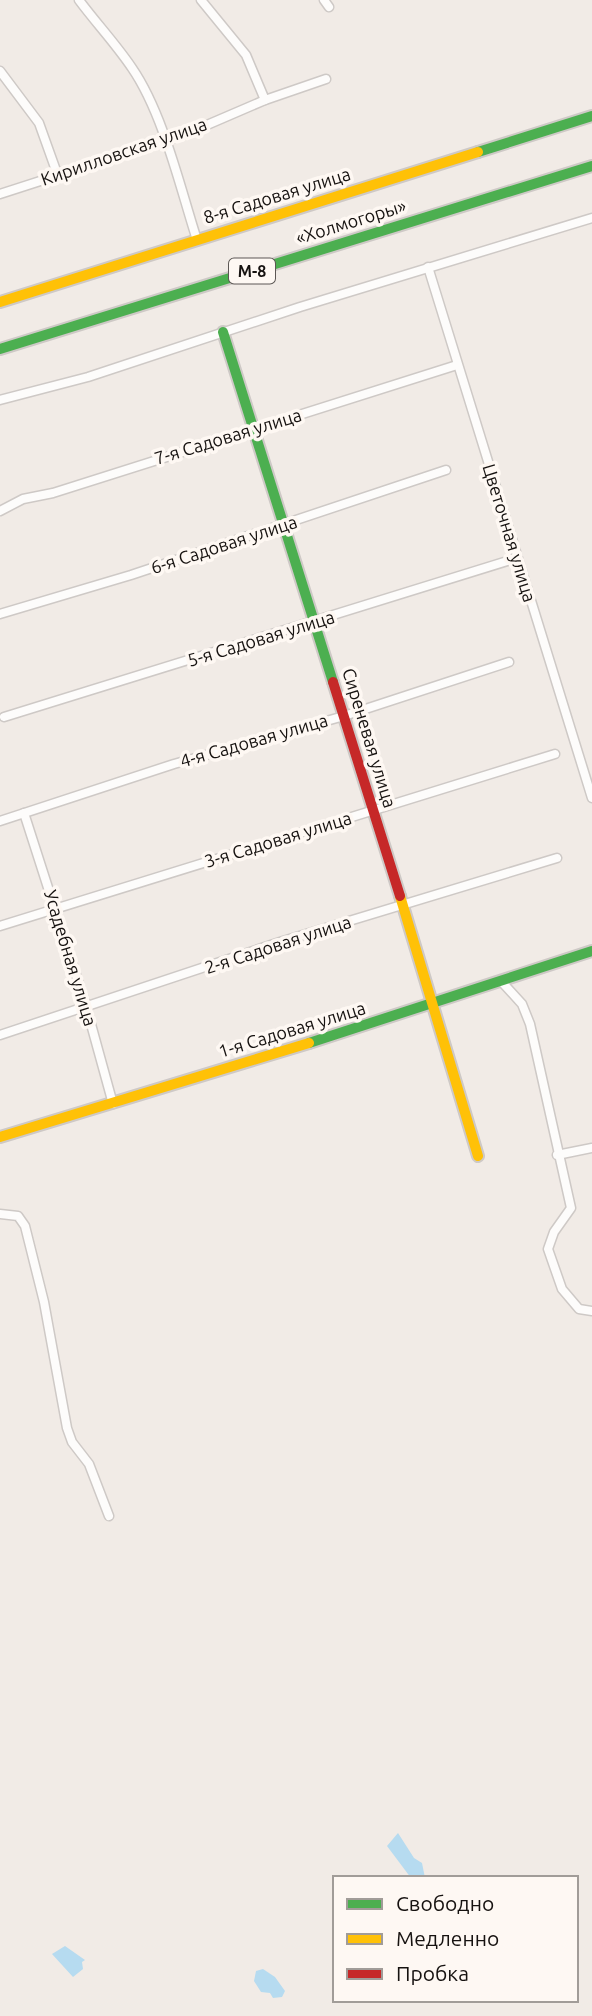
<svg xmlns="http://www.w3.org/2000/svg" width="592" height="2016" font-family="Ubuntu,sans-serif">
<rect width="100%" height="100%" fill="#f1ebe6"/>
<g fill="#b6dbf0">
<path d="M398,1833L414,1858L422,1863L425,1878H411L387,1846Z"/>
<path d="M65,1946L85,1960L82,1962L83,1969L73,1977L52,1954Z"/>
<path d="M263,1969L275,1977L285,1991L282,1997L273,1998L270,1993L261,1992L254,1981L256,1971Z"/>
</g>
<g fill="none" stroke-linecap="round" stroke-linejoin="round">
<defs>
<g id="street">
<path d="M79,0C96,23 116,44 132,68C163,113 180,187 197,240"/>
<path d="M201,0L246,55L265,100"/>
<path d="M324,0L329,7"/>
<path d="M0,71L39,123L58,176"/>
<path d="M0,194L186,134L265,100L326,79"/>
<path d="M428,267L592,798"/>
<path d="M0,400L88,377L300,307L592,218"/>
<path d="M0,511L23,499L53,493L457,365"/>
<path d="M0,614L131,575L446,470"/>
<path d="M4,717L517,558"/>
<path d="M24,813L86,1006L113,1104"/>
<path d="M0,821L174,764L344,716L509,662"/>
<path d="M0,926L555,754"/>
<path d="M501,981L522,1004L530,1024L571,1208L554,1232L548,1249L562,1289L579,1309L592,1311"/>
<path d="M0,1035L283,941L557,858"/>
<path d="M557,1155L592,1148"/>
<path d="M0,1214L18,1216L25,1226L44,1302L67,1428L72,1442L89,1464L109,1516"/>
</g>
<g id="fast">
<path d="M478,152L592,116"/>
<path d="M223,332L333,682"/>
<path d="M0,349L592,166"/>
<path d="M309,1043L592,951"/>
</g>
<g id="slow">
<path d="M0,302L478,152"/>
<path d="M400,896L478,1156"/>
<path d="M0,1137L309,1043"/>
</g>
<path id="jam" d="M333,682L400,896"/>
</defs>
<use href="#street" stroke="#cec9c6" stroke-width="11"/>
<use href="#fast" stroke="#cec9c6" stroke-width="14"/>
<use href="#slow" stroke="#cec9c6" stroke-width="14"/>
<use href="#jam" stroke="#cec9c6" stroke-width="14"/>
<use href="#street" stroke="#fdfcfb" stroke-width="8"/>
<use href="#fast" stroke="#4caf50" stroke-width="10"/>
<use href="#slow" stroke="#ffc107" stroke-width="10"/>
<use href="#jam" stroke="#c62828" stroke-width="10"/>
</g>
<g text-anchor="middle" stroke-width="7" stroke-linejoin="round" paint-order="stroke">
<rect fill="#fef8f3" stroke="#5c5754" stroke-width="2" x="229" y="258.5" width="46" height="25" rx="5"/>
<g font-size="16" font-weight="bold" fill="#161210">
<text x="252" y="277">М-8</text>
</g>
<g font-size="18" fill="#161210" stroke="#fef8f3">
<text transform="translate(124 152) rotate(-19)" y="6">Кирилловская улица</text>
<text transform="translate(277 196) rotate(-17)" y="6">8-я Садовая улица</text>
<text transform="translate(351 222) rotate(-17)" y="6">«Холмогоры»</text>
<text transform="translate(228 437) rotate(-17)" y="6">7-я Садовая улица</text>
<text transform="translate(509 533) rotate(73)" y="6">Цветочная улица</text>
<text transform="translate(224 545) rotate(-18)" y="6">6-я Садовая улица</text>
<text transform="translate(261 639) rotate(-17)" y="6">5-я Садовая улица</text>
<text transform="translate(369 738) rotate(73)" y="6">Сиреневая улица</text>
<text transform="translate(254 741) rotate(-16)" y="6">4-я Садовая улица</text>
<text transform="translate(278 840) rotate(-17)" y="6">3-я Садовая улица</text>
<text transform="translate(278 945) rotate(-18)" y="6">2-я Садовая улица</text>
<text transform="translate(70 958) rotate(73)" y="6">Усадебная улица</text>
<text transform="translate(292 1030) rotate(-17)" y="6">1-я Садовая улица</text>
</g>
</g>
<rect x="333" y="1876" width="245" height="126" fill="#fef8f3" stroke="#a19c98" stroke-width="2"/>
<rect x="347" y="1899" width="35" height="10" fill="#4caf50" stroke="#a19c98" stroke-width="2"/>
<text x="396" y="1911" font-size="21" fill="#161210">Свободно</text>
<rect x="347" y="1934" width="35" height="10" fill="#ffc107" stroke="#a19c98" stroke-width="2"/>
<text x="396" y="1946" font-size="21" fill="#161210">Медленно</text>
<rect x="347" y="1969" width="35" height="10" fill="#c62828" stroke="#a19c98" stroke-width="2"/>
<text x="396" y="1981" font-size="21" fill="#161210">Пробка</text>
</svg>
